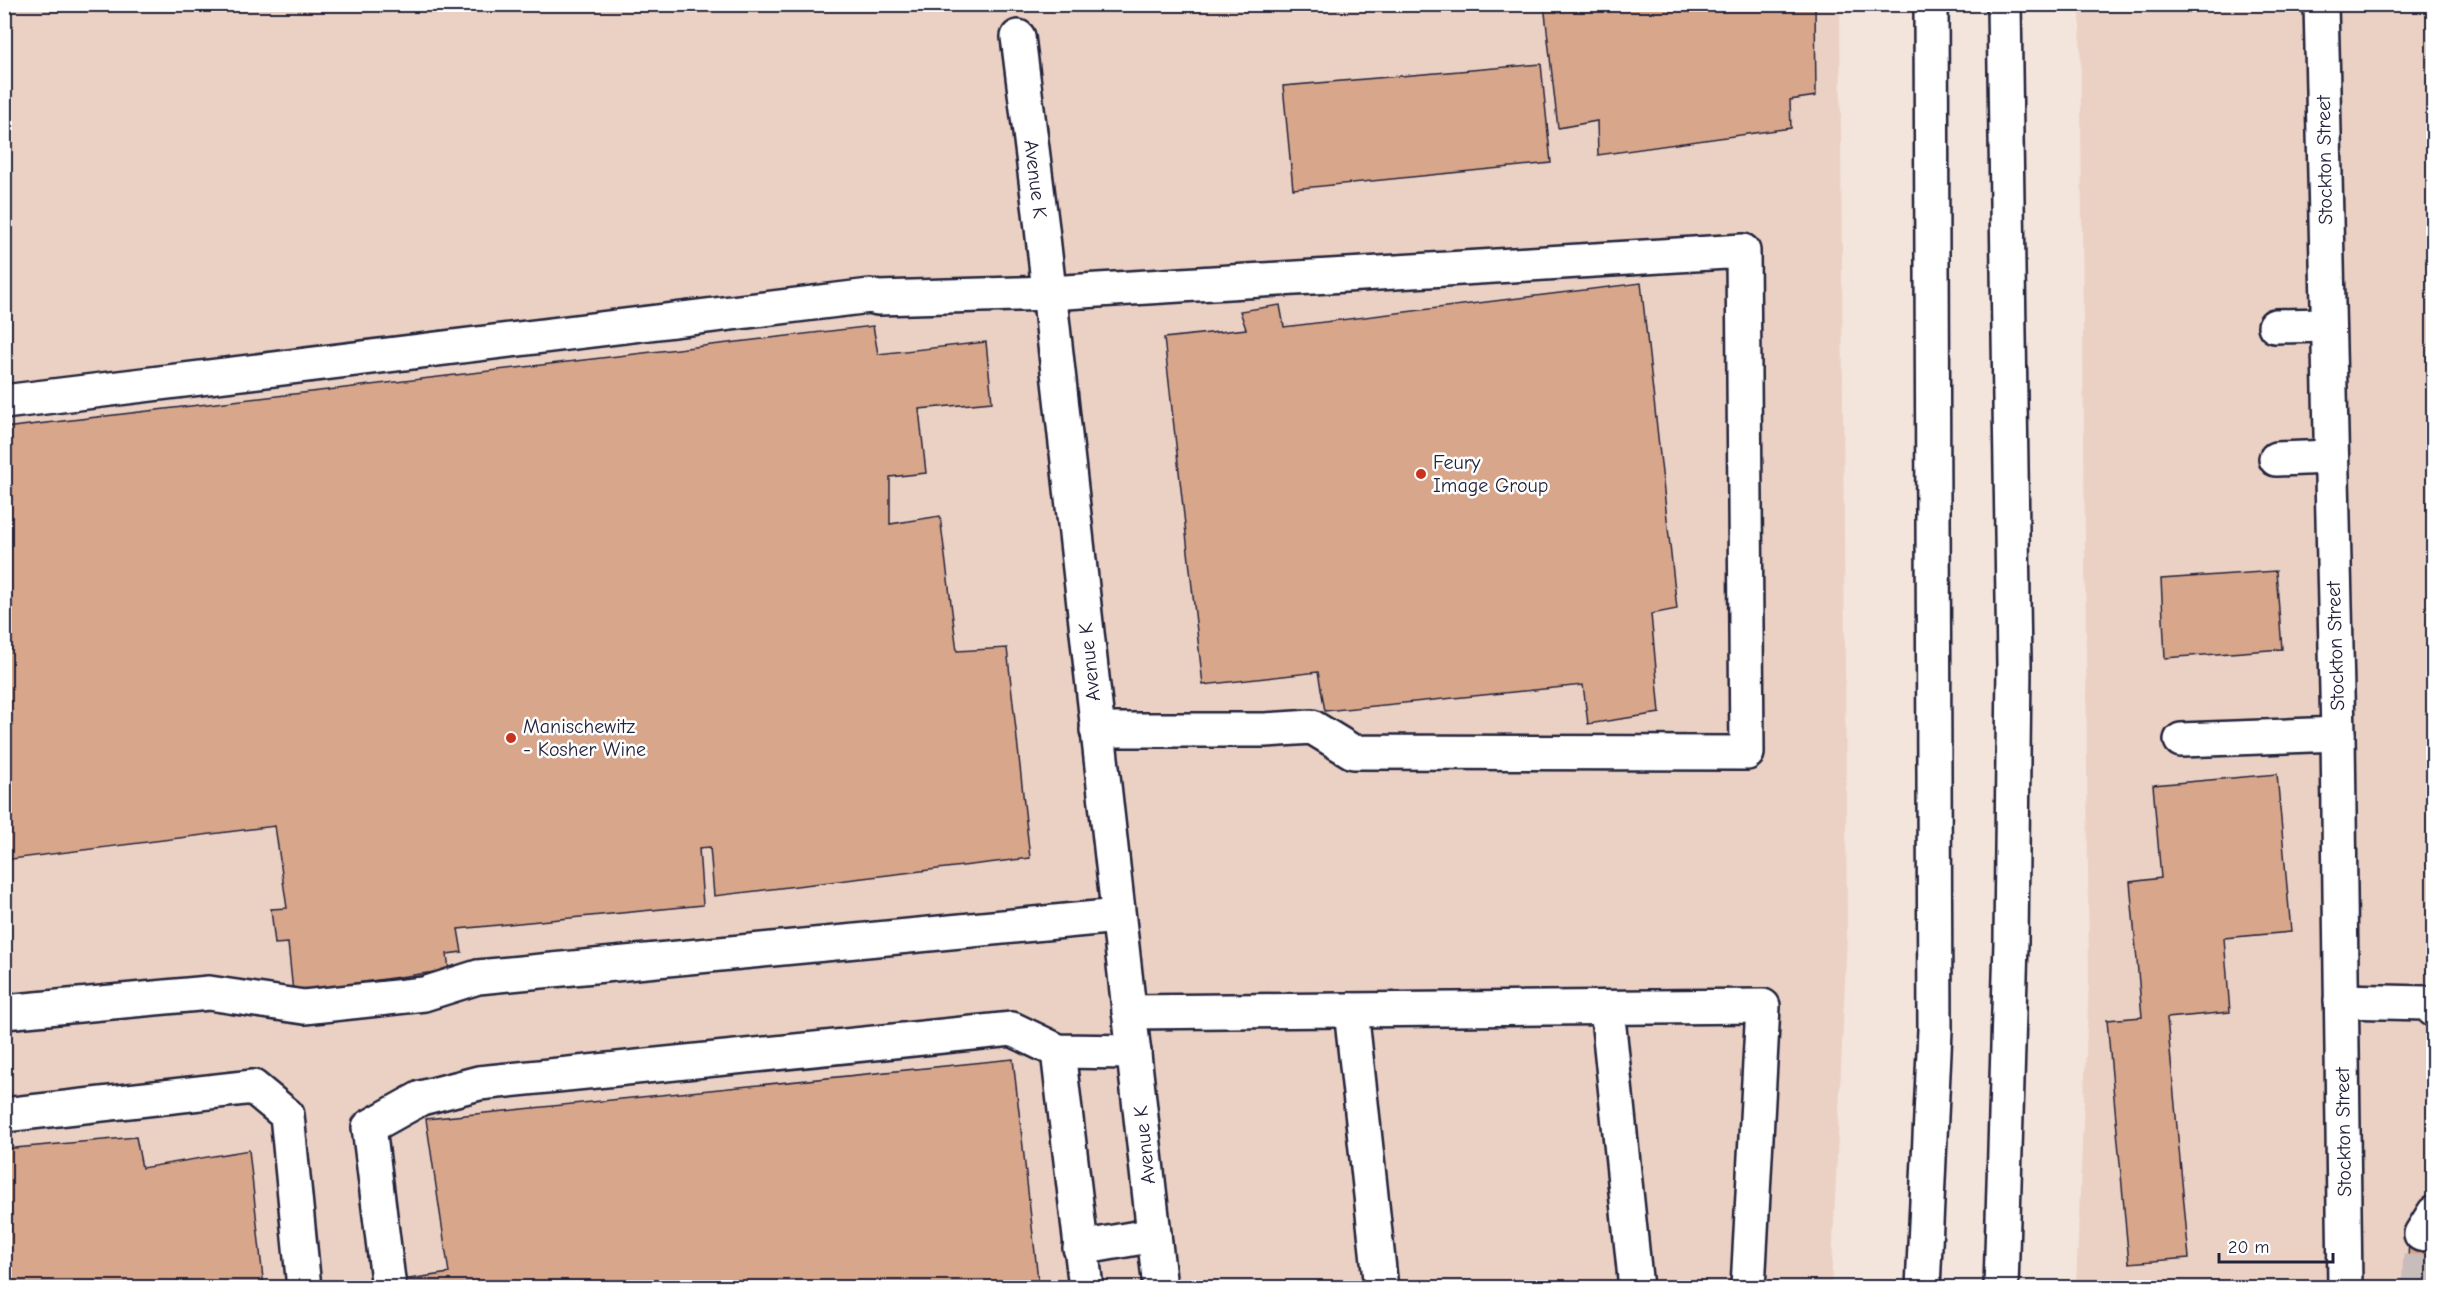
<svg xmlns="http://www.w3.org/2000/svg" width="2438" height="1292" font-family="'Comic Neue',sans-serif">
<rect width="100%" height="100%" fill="#f3e4dc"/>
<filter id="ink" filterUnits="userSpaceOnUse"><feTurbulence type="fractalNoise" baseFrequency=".0167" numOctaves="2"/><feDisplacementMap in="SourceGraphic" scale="12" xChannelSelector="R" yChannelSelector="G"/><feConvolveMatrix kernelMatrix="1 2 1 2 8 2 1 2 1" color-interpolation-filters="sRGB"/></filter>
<g filter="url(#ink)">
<g fill="#ebd1c4">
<path d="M5,5H1840L1847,936L1831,1287L5,1288Z"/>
<path d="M2080,5H2433V1287H2076L2089,982Z"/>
</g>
<g fill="#d8a68b" stroke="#22223b" stroke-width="1.5">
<path d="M1544,4H1815L1816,96L1790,100L1791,128L1598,155L1597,121L1558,128Z"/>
<path d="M1541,64L1551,163L1293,189L1283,86Z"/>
<path d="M1641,283L1677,609L1651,614L1660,713L1588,724L1583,685L1325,711L1318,672L1203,685L1164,338L1246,329L1240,311L1280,305L1284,327Z"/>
<path d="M873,326L878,354L986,342L992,402L919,409L926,473L890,477V524L940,516L957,651L1007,648L1030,858L714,896L710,847L699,848L703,905L458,929L462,952L447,954L449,970L293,992L288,943L275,944L271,909L287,908L275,826L4,860V428Z"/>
<path d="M2276,571L2282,649L2165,658L2161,579Z"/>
<path d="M2277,774L2291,932L2224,938L2230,1012L2167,1018L2189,1258L2129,1263L2107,1020L2142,1017L2130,882L2161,878L2153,785Z"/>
<path d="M1013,1059L1039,1288H404L403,1280L449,1273L426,1119Z"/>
<path d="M136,1137L142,1168L249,1150L264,1288H4V1149Z"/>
<path d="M2409,1235H2434V1288H2407Z"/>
</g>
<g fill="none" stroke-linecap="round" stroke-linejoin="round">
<path stroke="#c9bdbc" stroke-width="33" stroke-dasharray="33 16" stroke-linecap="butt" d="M2418,1288L2421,1234"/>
<defs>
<g id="minor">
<path d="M1018,37L1042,228L1160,1288"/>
<path d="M2275,326L2327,325"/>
<path d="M4,402L870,296L878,298L1049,293L1743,251L1747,753L1353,752L1312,727L1265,730H1097"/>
<path d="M2276,459L2330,457"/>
<path d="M2181,740L2338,734"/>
<path d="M2341,1001L2426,1003L2434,1010"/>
<path d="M1607,1008L1636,1288"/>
<path d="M1351,1010L1381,1288"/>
<path d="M4,1012L209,993L304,1007L424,994L478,977L1118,916"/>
<path d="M1129,1012L1763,1006L1748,1288"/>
<path d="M1058,1051L1086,1288"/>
<path d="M4,1115L253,1087L287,1115L304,1288"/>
<path d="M2421,1234L2434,1213"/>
<path d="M1080,1248L1154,1235"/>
<path d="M389,1288L369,1127L421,1098L479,1083L1012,1029L1058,1051L1134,1052"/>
</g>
<path id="major" d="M2321,4L2338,734L2345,1288"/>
<g id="highway">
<path d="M1923,1288L1935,1030L1931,4"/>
<path d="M2001,1288L2011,942L2014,665L2004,4"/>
</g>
</defs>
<use href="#minor" stroke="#22223b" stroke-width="38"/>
<use href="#major" stroke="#22223b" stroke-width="38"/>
<use href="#highway" stroke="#22223b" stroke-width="38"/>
<use href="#minor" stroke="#fff" stroke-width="33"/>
<use href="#major" stroke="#fff" stroke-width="33"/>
<use href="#highway" stroke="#fff" stroke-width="33"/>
</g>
</g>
<g fill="#c8321e" stroke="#fff" stroke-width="2">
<circle cx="1421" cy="474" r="6"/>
<circle cx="511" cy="738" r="6"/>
</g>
<g text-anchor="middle" stroke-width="5" stroke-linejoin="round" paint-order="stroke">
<g font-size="20" fill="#22223b" stroke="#fff">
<text transform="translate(2324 160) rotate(-91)" y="7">Stockton Street</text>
<text transform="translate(1036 179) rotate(83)" y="7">Avenue K</text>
<text transform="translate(2335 646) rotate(-92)" y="7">Stockton Street</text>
<text transform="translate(1089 662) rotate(-96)" y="7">Avenue K</text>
<text transform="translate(2343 1132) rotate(-91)" y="7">Stockton Street</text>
<text transform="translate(1144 1145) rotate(-96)" y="7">Avenue K</text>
</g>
<g font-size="20" fill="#22223b" stroke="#fff" text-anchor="start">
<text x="1433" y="469">Feury<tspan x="1433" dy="23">Image Group</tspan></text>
<text x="523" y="733">Manischewitz<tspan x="523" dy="23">- Kosher Wine</tspan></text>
</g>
</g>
<rect width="2438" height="1292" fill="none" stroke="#fff" stroke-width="24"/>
<rect x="12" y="12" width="2414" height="1268" fill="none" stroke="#22223b" stroke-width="2" filter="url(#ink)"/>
<path d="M2219 1253v9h114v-9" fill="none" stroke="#22223b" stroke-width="3"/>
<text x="2228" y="1253" font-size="18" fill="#22223b" stroke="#ffffff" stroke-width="4.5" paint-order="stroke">20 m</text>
</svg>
